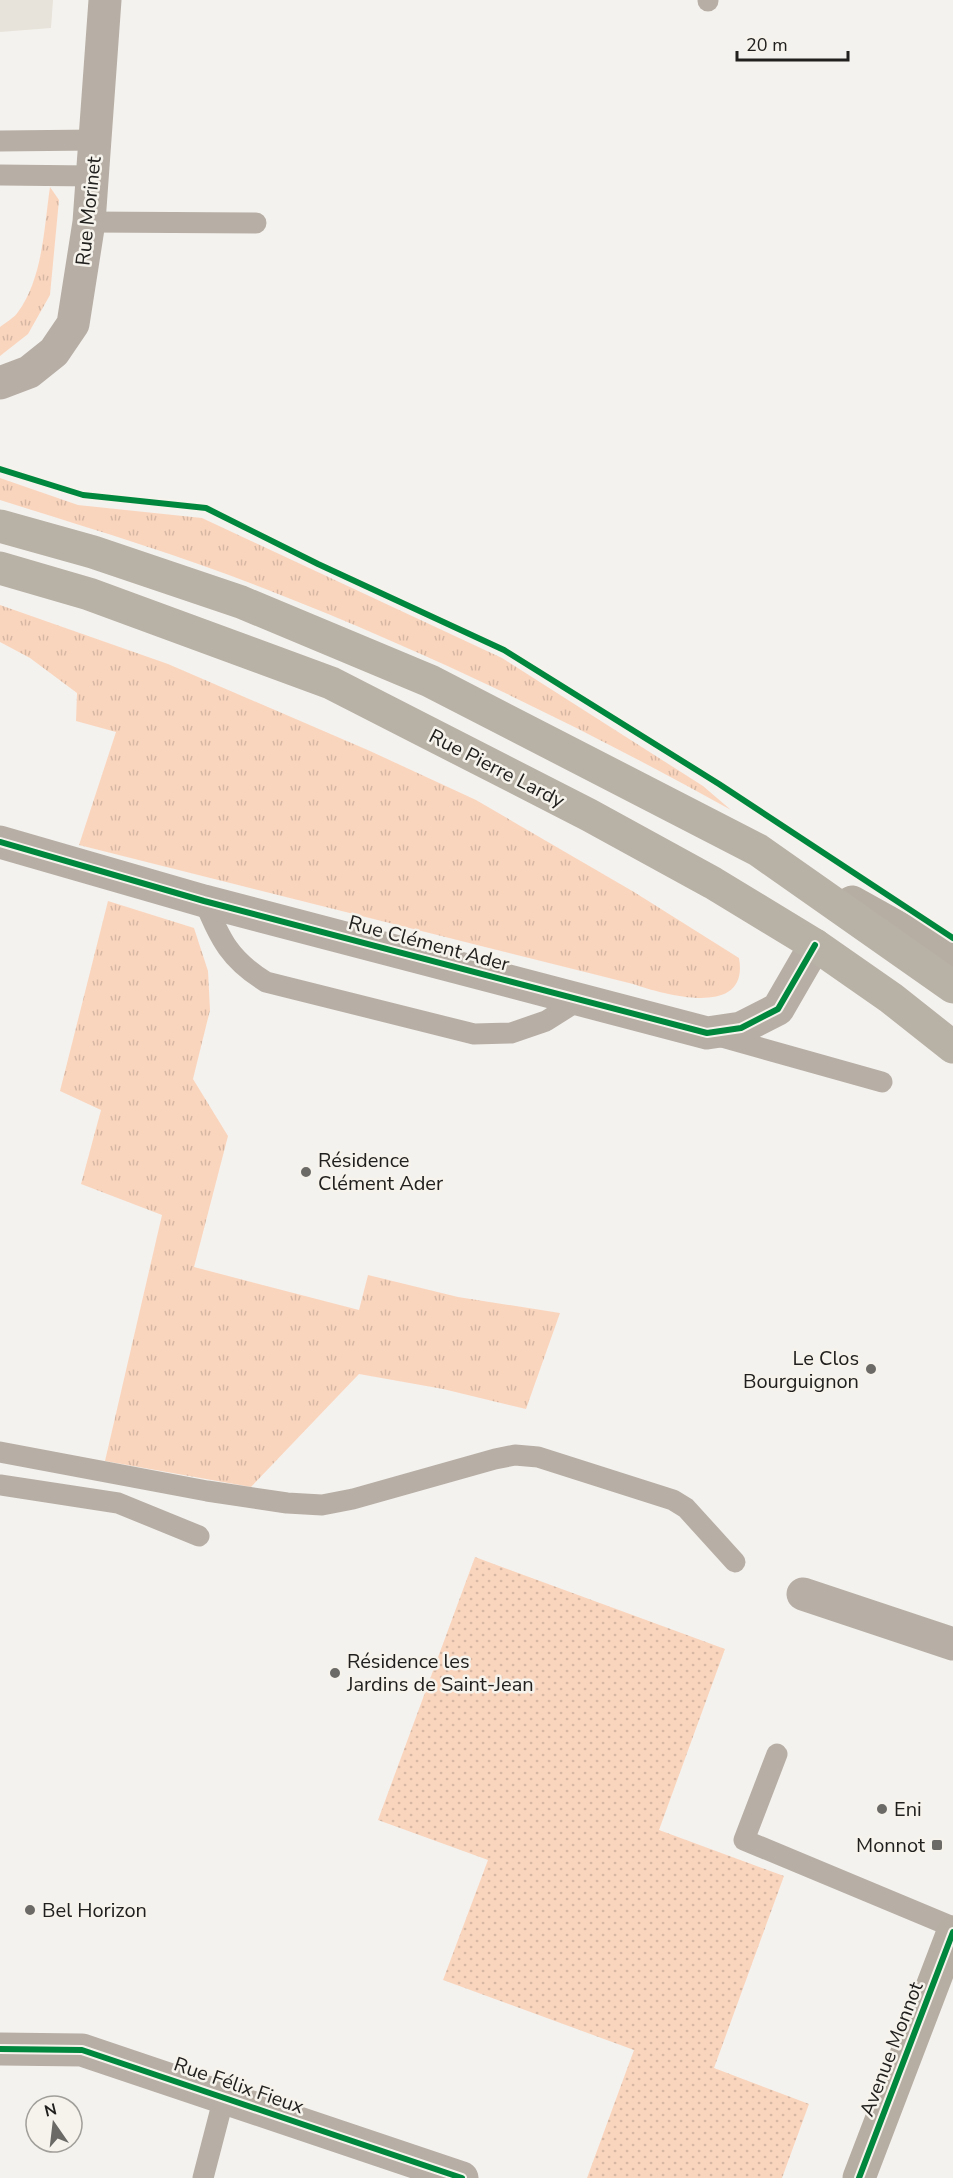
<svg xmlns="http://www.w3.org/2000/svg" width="953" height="2178" font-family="'Nunito Sans',sans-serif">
<defs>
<pattern id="grass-tufts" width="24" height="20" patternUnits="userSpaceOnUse" patternTransform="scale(1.5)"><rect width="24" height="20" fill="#fad5be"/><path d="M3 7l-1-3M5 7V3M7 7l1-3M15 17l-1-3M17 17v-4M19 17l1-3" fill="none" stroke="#d6b7a3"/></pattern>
<pattern id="garden-dots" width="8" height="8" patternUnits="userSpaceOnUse" patternTransform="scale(1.5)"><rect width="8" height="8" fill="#fad5be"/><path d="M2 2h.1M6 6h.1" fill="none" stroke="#d6b7a3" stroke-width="1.8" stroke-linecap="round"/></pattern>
</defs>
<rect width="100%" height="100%" fill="#f4f2ee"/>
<path fill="#e7e3da" d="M0,0H53L51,28L0,32Z"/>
<g fill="url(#grass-tufts)">
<path d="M50,187L59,200L50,295L28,334L0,356V327C6,322 14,318 18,312C43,278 44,227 50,187Z"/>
<path d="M0,478L78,505L202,518L502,658L703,786L731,810C580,726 425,651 263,588C177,554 88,528 0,500Z"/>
<path d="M0,605L168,664L370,751L476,800L634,892L739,958C750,1019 665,995 633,984L79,845L116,732L76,721L77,693L30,658L0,642Z"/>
<path d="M108,901L194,928L208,971L210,1010L193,1079L228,1136L194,1267L359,1310L368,1275L458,1297L560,1313L526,1409L443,1389L359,1374L251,1487L105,1461L162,1215L81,1184L101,1110L60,1091Z"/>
</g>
<path fill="url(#garden-dots)" d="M475,1557L725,1649L659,1830L784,1876L714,2068L809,2104L782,2178H587L634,2050L443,1980L488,1860L378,1820Z"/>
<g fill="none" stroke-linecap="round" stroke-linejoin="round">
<g stroke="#b7afa6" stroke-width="21">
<path d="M708,1V0"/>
<path d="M0,141L96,140"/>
<path d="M0,175L93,176"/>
<path d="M89,222L256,223"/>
<path d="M204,901C221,940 229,959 266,982L474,1034L511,1033L546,1021L579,1000"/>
<path d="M718,1036L882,1082"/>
<path d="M0,1452L207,1491L287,1503L322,1505L353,1499L495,1459L515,1455L538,1457L673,1500L686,1508L735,1562"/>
<path d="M0,1485L118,1503L199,1536"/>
<path d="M777,1754L744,1840L953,1927"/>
<path d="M203,2178L224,2097"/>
</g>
<g stroke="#b7afa6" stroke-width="33">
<path d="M0,383L29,372L54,352L73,324L89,222L105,0"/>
<path d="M0,842L204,901L707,1033L741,1028L778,1009L815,945"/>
<path d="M803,1594L953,1644"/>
<path d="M0,2049L82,2050L462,2178"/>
</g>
<g stroke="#b7aea3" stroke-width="33">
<path d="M852,902L953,958"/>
<path d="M859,2178L953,1932"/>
</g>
<g stroke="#b8b1a6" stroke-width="33">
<path d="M0,526L93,552L241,602L430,681L758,850L953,987"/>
<path d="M0,568L89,594L331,683L589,815L713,883L815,945L891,998L953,1047"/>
</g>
<defs>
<g id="cycleway">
<path d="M0,469L83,495L206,508L318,564L504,650L719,784L953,938"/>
<path d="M0,842L204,901L707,1033L741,1028L778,1009L815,945"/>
<path d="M0,2049L82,2050L462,2178"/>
<path d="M859,2178L953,1932"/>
</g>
</defs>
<use href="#cycleway" stroke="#f6f3ec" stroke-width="10"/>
<use href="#cycleway" stroke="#00873e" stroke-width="6"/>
</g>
<g fill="#6b6a67" stroke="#f6f3ec" stroke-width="2">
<circle cx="306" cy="1172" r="6"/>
<circle cx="871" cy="1369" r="6"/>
<circle cx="335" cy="1673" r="6"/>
<circle cx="882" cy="1809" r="6"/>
<rect x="931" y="1839" width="12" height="12" rx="3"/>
<circle cx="30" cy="1910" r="6"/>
</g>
<g text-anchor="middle" stroke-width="5" stroke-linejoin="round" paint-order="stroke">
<g font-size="20" fill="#21201e" stroke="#f6f3ec">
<text transform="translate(88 211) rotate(-84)" y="7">Rue Morinet</text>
<text transform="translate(497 768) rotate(27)" y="7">Rue Pierre Lardy</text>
<text transform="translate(429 943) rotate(15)" y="7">Rue Clément Ader</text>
<text transform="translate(891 2049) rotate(-69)" y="7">Avenue Monnot</text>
<text transform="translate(239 2085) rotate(19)" y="7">Rue Félix Fieux</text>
</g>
<g font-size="20" fill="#21201e" stroke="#f6f3ec" text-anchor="start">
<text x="318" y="1167">Résidence<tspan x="318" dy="23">Clément Ader</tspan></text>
<text x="859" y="1365" text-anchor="end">Le Clos<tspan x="859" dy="23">Bourguignon</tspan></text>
<text x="347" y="1668">Résidence les<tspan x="347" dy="23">Jardins de Saint-Jean</tspan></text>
<text x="894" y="1816">Eni</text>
<text x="925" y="1852" text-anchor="end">Monnot</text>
<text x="42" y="1917">Bel Horizon</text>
</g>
</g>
<g transform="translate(54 2124) rotate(346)"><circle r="28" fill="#f6f3ec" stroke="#a19f9a" stroke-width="1.5"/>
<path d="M0-4.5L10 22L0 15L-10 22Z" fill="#6b6a67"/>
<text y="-9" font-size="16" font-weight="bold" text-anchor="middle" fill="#21201e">N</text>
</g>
<path d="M737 51v9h111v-9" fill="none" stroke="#21201e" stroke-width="3"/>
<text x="746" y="51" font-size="18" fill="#21201e" stroke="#f6f3ec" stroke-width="4.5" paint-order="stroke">20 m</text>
</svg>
